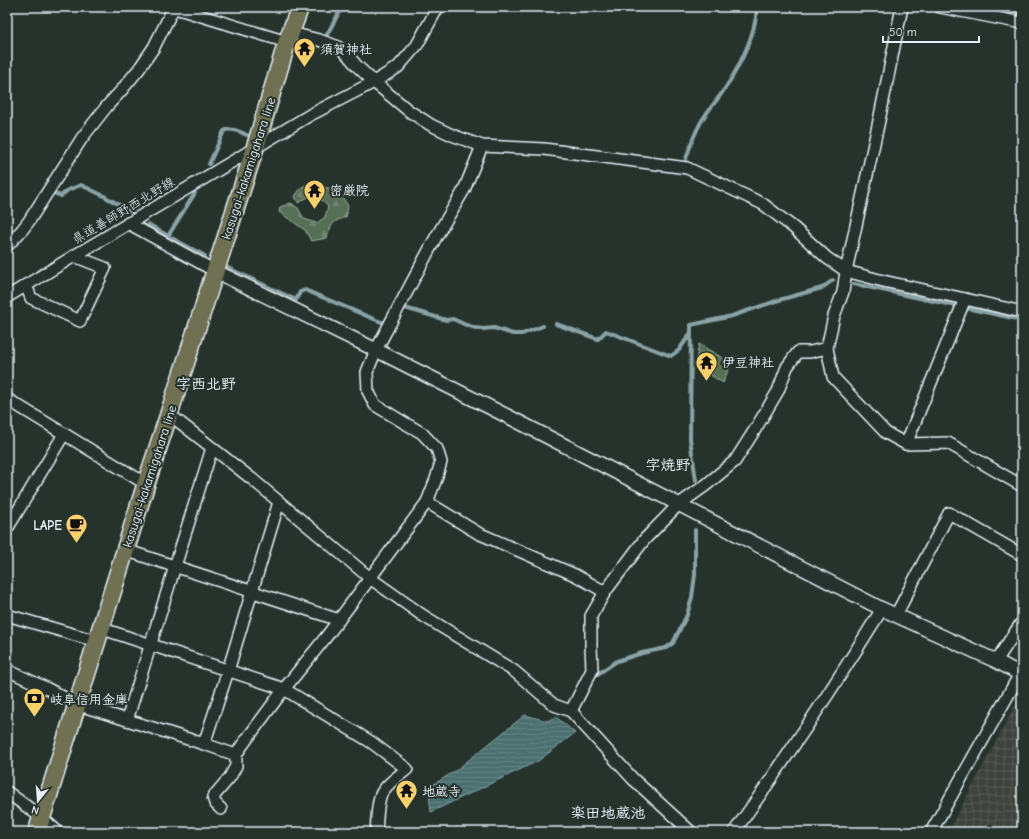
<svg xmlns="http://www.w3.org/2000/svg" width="1029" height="839" font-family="'Comic Neue','Klee One',sans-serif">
<defs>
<pattern id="industrial-grid" width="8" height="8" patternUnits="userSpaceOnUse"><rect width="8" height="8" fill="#3c423a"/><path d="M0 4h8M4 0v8" fill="none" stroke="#585e57"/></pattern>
<pattern id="forest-firs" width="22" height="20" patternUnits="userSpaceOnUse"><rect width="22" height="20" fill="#576f55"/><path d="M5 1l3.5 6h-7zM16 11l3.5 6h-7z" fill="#6f846e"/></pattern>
<pattern id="water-rules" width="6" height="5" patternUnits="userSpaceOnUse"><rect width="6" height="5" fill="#4b6f70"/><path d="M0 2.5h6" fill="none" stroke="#658485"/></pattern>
</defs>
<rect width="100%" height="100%" fill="#26332d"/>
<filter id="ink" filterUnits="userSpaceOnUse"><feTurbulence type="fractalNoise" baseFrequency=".025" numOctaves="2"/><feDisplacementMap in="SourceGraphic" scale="8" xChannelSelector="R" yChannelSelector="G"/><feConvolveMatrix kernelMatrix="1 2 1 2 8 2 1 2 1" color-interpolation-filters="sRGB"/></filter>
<g filter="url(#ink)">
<path fill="url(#industrial-grid)" d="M1018,700L1022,702V832H948Z"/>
<path fill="#576f55" stroke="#a0b0a6" d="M699,344L731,363L723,383L695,365Z"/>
<path fill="url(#forest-firs)" stroke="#a0b0a6" d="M308,184L333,189L343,198L348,206L346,217C333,221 331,224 327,238L311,241L305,230L279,212L280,207L291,203L298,208L304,219L317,223L325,217L328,207L323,201L308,197L298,203L295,196L302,187Z"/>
<path fill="url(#water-rules)" stroke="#8aa3a6" d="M525,715L547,721L556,717L575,733L538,761L431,812L428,785L431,786L455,771Z"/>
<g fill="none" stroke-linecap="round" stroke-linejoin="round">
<g stroke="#8aa3a6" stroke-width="4">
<path d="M983,7L1022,15"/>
<path d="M325,38L335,20L342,7"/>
<path d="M686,159C690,146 694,134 701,122C706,113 713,105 719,97C736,74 756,36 757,7"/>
<path d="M209,164L224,131C231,127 240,132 247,135"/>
<path d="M50,193L51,192L61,196L68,190L81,185L102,195L132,212"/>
<path d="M148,224L168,236L205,256"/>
<path d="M168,236L195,193"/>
<path d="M226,267L296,300L300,292L305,290L381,322H386L388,319"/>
<path d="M854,284L1022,320"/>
<path d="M405,308L446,320L453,319L466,325L476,328L483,329L494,328L513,334H522L543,326"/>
<path d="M556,324L598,339L606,331L671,356L679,350L690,334"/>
<path d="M696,480L690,439L691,325L732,316L779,300L822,288L833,280"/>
<path d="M596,675L617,661L642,653L666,648L673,643L687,615L692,597L695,575V530"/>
</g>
<defs>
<g id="minor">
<path d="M172,7L287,42"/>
<path d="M902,7L880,116L846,271L843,292L834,316L827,348L833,377L886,433L906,444L948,443L1022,486"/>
<path d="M940,7L1022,23"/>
<path d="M291,33L319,40L336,46L345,52L357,66L374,82L409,111L431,125L452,135L482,146L544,149L687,168L763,204L794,228L827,258L846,271L883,281L965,299L1022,312"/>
<path d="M128,223L215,271"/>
<path d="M7,246L22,230L29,221L82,138L107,106L120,92L139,69L154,47L174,7"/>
<path d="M26,285L31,298L80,321L105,268L74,256"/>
<path d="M7,297L74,256L255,148L310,115L374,82L398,67L417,45L438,7"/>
<path d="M7,399L146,484"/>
<path d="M169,414L252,479L370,578L422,615L514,671L554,705L571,711L633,779L691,832"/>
<path d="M906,444L965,299"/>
<path d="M427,502L478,533L575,575L605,592"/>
<path d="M7,529L64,434"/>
<path d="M125,550L339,620"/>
<path d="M7,615L96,641"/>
<path d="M896,615L949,513L1022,555"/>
<path d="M100,628L284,689L371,742L407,769C399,776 389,782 383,791C377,798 377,823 376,832"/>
<path d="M996,661L1022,622"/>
<path d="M7,670L46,688L76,704L204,744L228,671L279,502"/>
<path d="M571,711L592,670L591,646V616L605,592L644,540L678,505L706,485L735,461L756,428L778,391L787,367L798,352H810L827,348"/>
<path d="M127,720L212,448"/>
<path d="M204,744L236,755"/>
<path d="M7,792L41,817L58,832"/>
<path d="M221,809L215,803L213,797L230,777L236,766V755L241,747L284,689L326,637L427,502L436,479L441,462L437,449L422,433L403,422L375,405L368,391L367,372L376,350L436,237L464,190L482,146"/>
<path d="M734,832C786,759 835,685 882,609"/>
<path d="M931,832L1020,674"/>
</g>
<path id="tertiary" d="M215,271L376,350L513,419L882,609L996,661L1022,675"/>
<path id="primary" d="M37,832L146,484L169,414L255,148L287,42L300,7"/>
</defs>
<use href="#minor" stroke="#e8f1f8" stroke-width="14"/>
<use href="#tertiary" stroke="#e8f1f8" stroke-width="16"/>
<use href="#primary" stroke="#e8f1f8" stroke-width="20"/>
<use href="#minor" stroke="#26332d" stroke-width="11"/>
<use href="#tertiary" stroke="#26332d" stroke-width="13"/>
<use href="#primary" stroke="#706f52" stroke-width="17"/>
</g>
</g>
<defs>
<symbol id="temple-pin" viewBox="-11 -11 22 30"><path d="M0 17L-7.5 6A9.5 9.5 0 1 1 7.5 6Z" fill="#ffd166" stroke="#26332d"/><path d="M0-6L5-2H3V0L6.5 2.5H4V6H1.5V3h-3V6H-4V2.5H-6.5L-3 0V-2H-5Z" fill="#111"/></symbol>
<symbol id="cafe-pin" viewBox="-11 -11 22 30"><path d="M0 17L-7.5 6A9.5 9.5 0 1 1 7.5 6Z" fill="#ffd166" stroke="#26332d"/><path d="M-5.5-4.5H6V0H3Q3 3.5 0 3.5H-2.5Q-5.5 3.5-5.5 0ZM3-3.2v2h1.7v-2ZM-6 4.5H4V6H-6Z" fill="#111"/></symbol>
<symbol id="bank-pin" viewBox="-11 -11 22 30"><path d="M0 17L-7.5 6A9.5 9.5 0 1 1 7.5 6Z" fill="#ffd166" stroke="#26332d"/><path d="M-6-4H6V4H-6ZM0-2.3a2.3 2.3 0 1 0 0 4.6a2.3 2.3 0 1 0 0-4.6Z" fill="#111"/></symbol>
</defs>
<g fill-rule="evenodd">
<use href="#temple-pin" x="292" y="36" width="25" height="34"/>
<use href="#temple-pin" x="302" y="178" width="25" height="34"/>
<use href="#temple-pin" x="694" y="350" width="25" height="34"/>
<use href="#cafe-pin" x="64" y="512" width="25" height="34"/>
<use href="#bank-pin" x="22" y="686" width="25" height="34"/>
<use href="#temple-pin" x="394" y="778" width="25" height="34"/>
</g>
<g text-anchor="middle" stroke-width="4" stroke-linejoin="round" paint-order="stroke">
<g font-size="13" font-weight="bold" fill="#e8f1f8" stroke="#26332d" text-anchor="start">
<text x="320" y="54">須賀神社</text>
<text x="330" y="195">密厳院</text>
<text x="722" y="367">伊豆神社</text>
<text x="62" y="530" text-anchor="end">LAPE</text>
<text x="50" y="704">岐阜信用金庫</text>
<text x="422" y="796">地蔵寺</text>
</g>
<g font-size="13" fill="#e8f1f8" stroke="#26332d">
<text transform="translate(248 168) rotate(-72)" y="5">kasugai-kakamigahara line</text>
<text transform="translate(123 210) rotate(-31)" y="5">県道善師野西北野線</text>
<text transform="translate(149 476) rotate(-72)" y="5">kasugai-kakamigahara line</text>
</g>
<g font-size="15" font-weight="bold" fill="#e8f1f8" stroke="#26332d">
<text x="206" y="389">字西北野</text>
<text x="668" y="470">字焼野</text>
<text x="608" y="818">楽田地蔵池</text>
</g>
</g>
<rect width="1029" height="839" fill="none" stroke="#26332d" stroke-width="24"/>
<rect x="12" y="12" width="1005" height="815" fill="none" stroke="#e8f1f8" stroke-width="1.5" filter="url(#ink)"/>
<g transform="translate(38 801) rotate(197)" stroke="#26332d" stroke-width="3" paint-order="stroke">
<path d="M0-3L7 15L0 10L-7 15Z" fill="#e8f1f8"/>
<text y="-6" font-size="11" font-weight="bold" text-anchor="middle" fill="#e8f1f8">N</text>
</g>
<path d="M883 36v6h96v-6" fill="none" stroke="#e8f1f8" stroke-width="2"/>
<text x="889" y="36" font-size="12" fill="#e8f1f8" stroke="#26332d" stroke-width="3" paint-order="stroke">50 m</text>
</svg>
